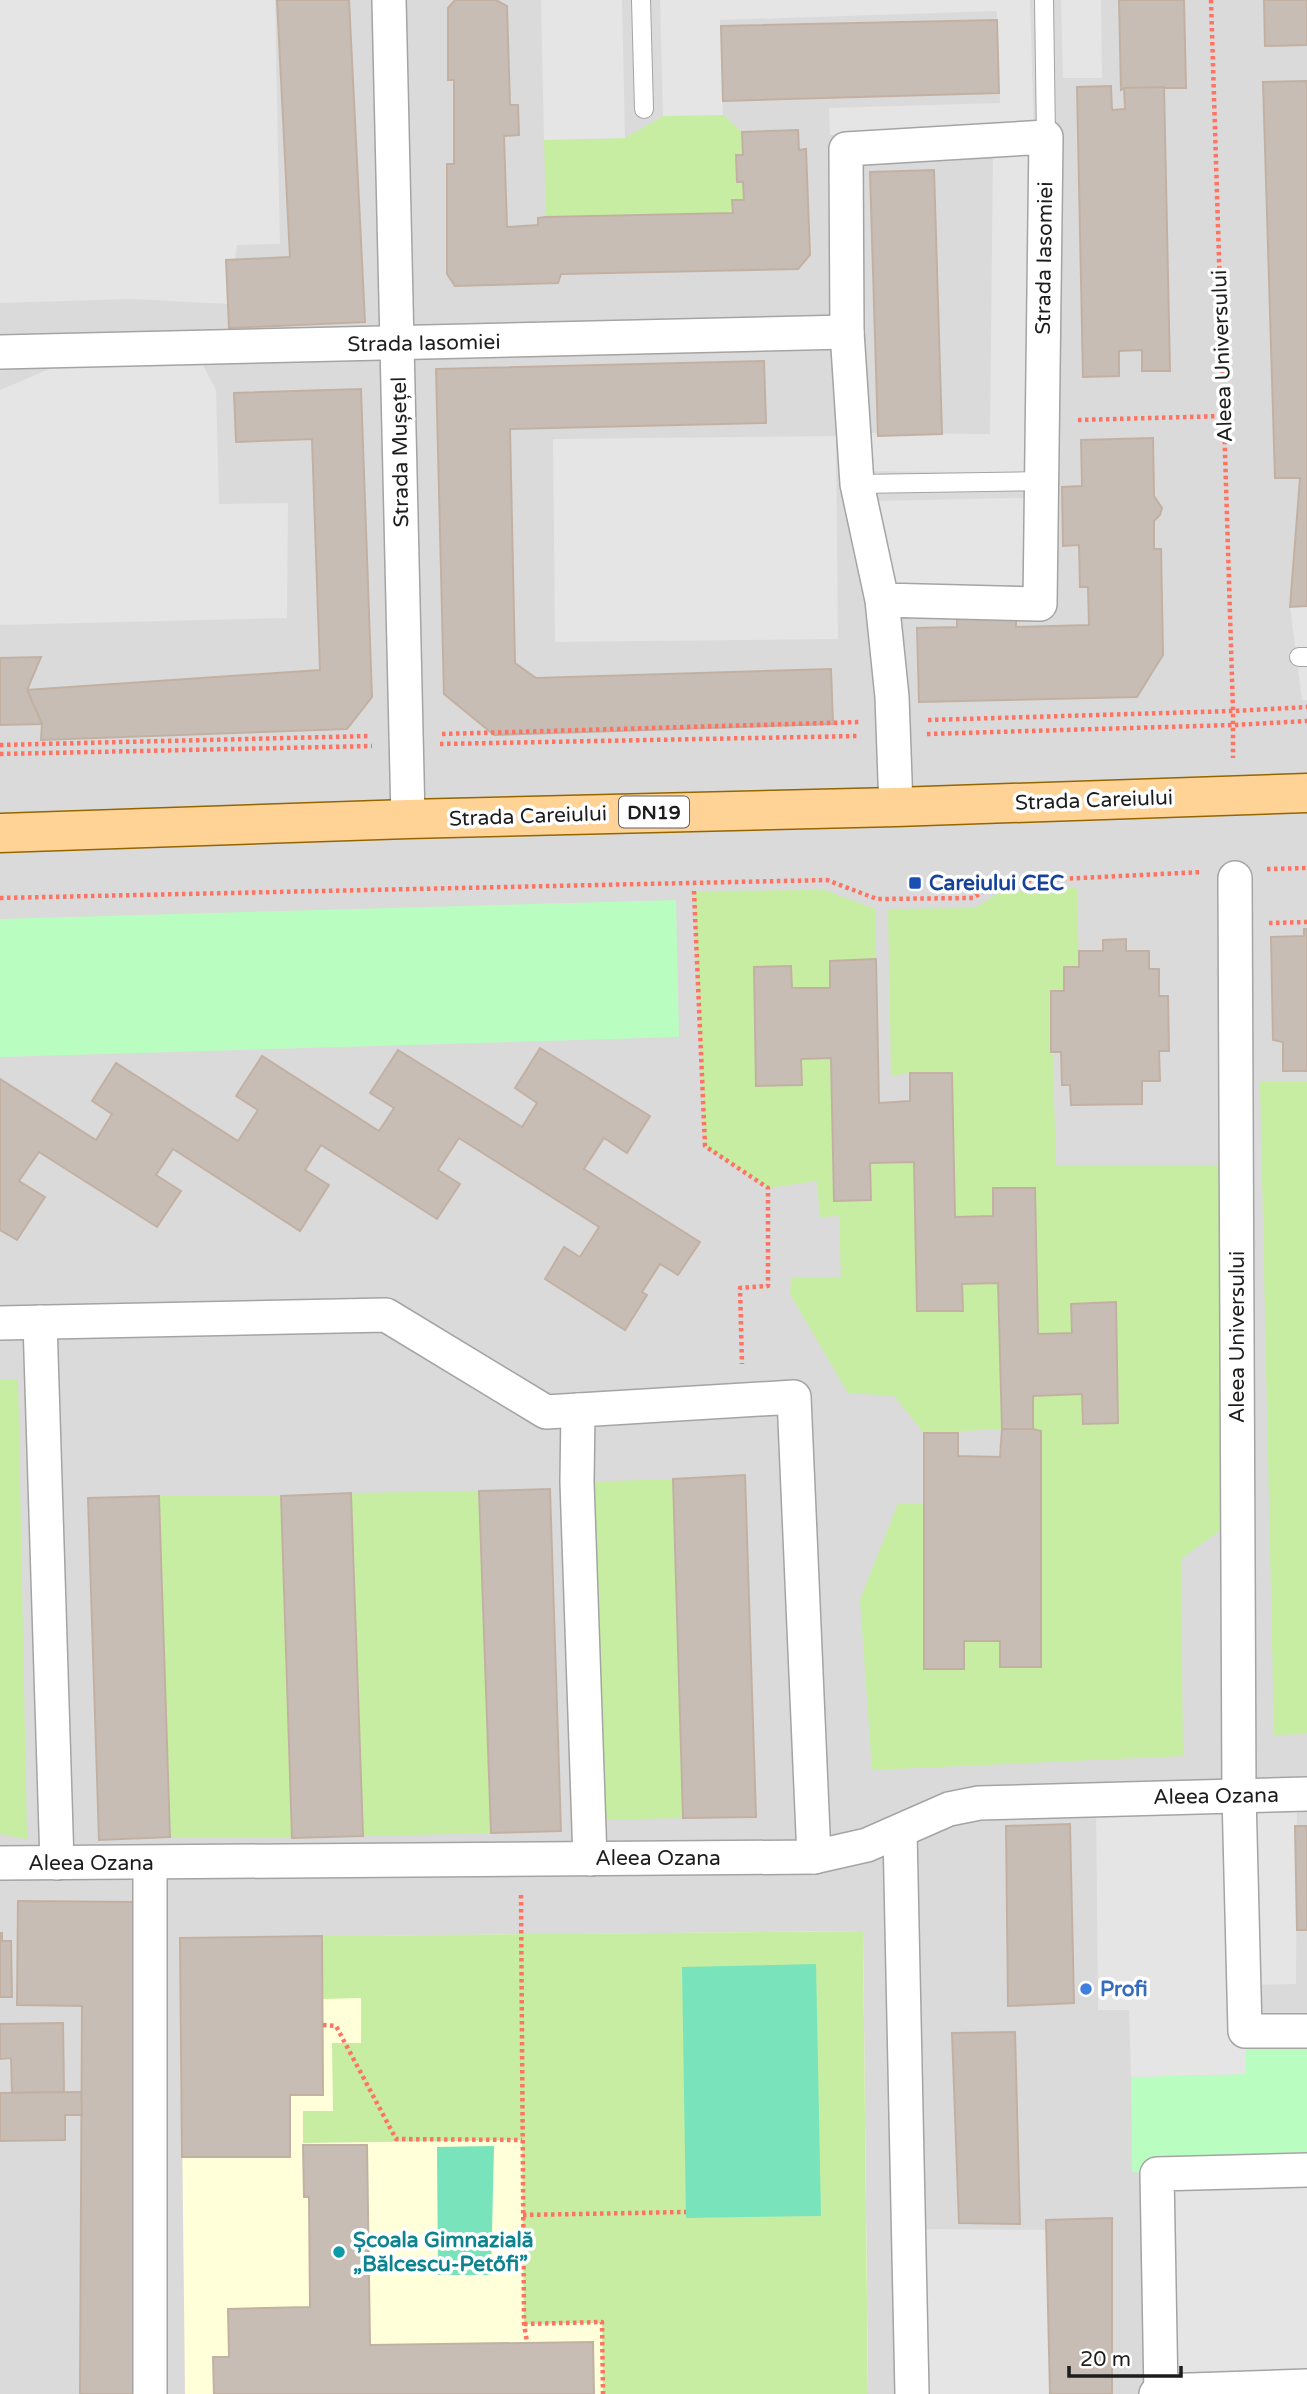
<svg xmlns="http://www.w3.org/2000/svg" width="1307" height="2394" font-family="'Varela Round',sans-serif">
<rect width="100%" height="100%" fill="#efebe2"/>
<rect fill="#dbdada" x="0" y="0" width="1307" height="2394"/>
<path fill="#ffffda" d="M863,1931L868,2394H185L180,1938Z"/>
<g fill="#c7eda3">
<path d="M723,115L742,132L743,155H736L737,181L743,182L744,200L732,201L733,213L546,217L544,140L625,138L663,116Z"/>
<path d="M1077,887L1079,967H1064V991H1051L1056,1165H1236L1237,1518L1181,1559L1183,1756L872,1770L860,1600L898,1503H924V1669H964V1641H1000L1041,1666V1432L1033,1429V1396L1082,1394L1083,1424L1118,1423L1116,1303L1072,1304V1333L1038,1334L993,1188V1216L955,1217L952,1073H910L891,1076L888,909L975,908L1000,892Z"/>
<path d="M825,890L875,909L876,959L830,961V988H792L791,966L754,967L756,1086L801,1085V1059L831,1058L871,1200L870,1163L914,1162L917,1311L963,1310L962,1284L998,1283L1002,1429L924,1433L894,1396L848,1393L790,1294L791,1278H841L839,1216L820,1217L817,1181L768,1188L705,1146L694,891Z"/>
<path d="M1260,1082H1307V1734L1274,1735Z"/>
<path d="M0,1379H18L27,1839L0,1834Z"/>
<path d="M673,1479L683,1818L588,1820L577,1482Z"/>
<path d="M479,1491L491,1833L363,1836L351,1493Z"/>
<path d="M159,1496H281L292,1838L170,1837Z"/>
<path d="M863,1931L868,2394H603L602,2323L524,2324L522,2140L303,2143V2111H333L332,2043H361V1998L323,1999L322,1936Z"/>
</g>
<g fill="#bafdc0">
<path d="M676,900L679,1037L0,1057V919Z"/>
<path d="M1245,2031H1307V2170L1157,2174L1132,2172L1131,2077L1245,2074Z"/>
</g>
<g fill="#79e4bb">
<path d="M816,1964L821,2216L686,2218L682,1967Z"/>
<path d="M494,2146L491,2275H438L437,2147Z"/>
</g>
<g fill="#e5e5e5">
<path d="M0,0H275L280,244L237,245L229,304L131,299L0,303Z"/>
<path d="M541,0H622L625,138L544,140Z"/>
<path d="M660,0H1030L1034,129L830,135L829,108L1000,103L997,11L720,20L723,115L663,116Z"/>
<path d="M1061,0H1101L1102,78H1063Z"/>
<path d="M993,150L1033,151L1030,473L868,471V433L990,434Z"/>
<path d="M194,348L216,390L219,504L288,503L287,618L0,625V390L94,350Z"/>
<path d="M836,436L838,639L555,642L553,439Z"/>
<path d="M1024,498L1030,585H894L872,501Z"/>
<path d="M1307,606V700H1302L1290,607Z"/>
<path d="M1297,1794L1296,1984L1244,1985L1246,2074L1131,2077L1129,2010H1098L1096,1799Z"/>
<path d="M1307,2170V2386L1161,2391L1157,2174Z"/>
<path d="M925,2229L1046,2230L1050,2394H928Z"/>
</g>
<g fill="#c7bdb5" stroke="#c2b1a3" stroke-width="2">
<path d="M277,0H349L365,322L229,328L226,260L290,257Z"/>
<path d="M455,0H496L507,6L510,105H518L519,135L504,136L507,227L538,225V218L546,217L733,213L732,200H744L743,182H737L736,155H743L742,132L798,130L799,150L806,149L810,255L798,269L561,274L558,283L455,286L447,274V164H454V80H448V8Z"/>
<path d="M1119,0H1184L1186,88H1124L1121,90Z"/>
<path d="M1264,0H1307V45L1265,46Z"/>
<path d="M997,20L999,93L723,101L721,26Z"/>
<path d="M1307,81V606L1290,607L1300,478H1275L1263,82Z"/>
<path d="M1111,86L1112,110L1125,109L1124,88L1164,87L1170,371H1142V350L1119,351V376L1083,377L1077,87Z"/>
<path d="M934,170L942,434L878,436L870,172Z"/>
<path d="M764,361L766,423L510,429L515,663L536,678L831,669L833,724L494,735L444,694L436,369Z"/>
<path d="M361,389L372,697L347,729L41,740L42,724L27,690L320,670L312,439L236,442L234,393Z"/>
<path d="M1153,438L1154,496L1162,508L1160,515L1154,521V549H1161L1163,655L1137,697L919,702L917,628L957,627V619L1016,618V627L1089,625L1088,587H1080L1079,545L1063,546L1062,487L1082,486L1081,440Z"/>
<path d="M41,657L27,690L42,724L0,725V658Z"/>
<path d="M1304,929H1307V1071H1283V1042L1273,1040L1271,937L1304,936Z"/>
<path d="M1126,939V951H1149V969H1159V996H1168L1169,1051H1159L1160,1081H1142V1104L1071,1105L1070,1085H1062L1061,1052H1051V991H1064V967H1079V951H1103V940Z"/>
<path d="M876,959L879,1103L910,1101V1073H952L955,1217L993,1216V1188H1035L1038,1334L1072,1333L1071,1304L1116,1302L1118,1423L1083,1424L1082,1394L1033,1396V1429H1002L998,1283L962,1284L963,1311H917L914,1162L870,1163L871,1200L834,1201L831,1058L801,1059L802,1085L756,1086L754,967L791,966L792,988H830V961Z"/>
<path d="M540,1048L650,1116L627,1153L604,1138L584,1169L700,1242L678,1275L660,1264L642,1292L647,1295L625,1330L545,1279L564,1247L580,1257L599,1227L459,1138L438,1170L460,1184L437,1219L321,1145L305,1170L329,1185L300,1231L173,1149L156,1175L181,1191L157,1227L39,1152L19,1181L45,1197L17,1240L0,1230V1079L96,1140L112,1114L92,1101L116,1063L238,1141L258,1110L236,1096L262,1056L379,1131L394,1108L370,1093L398,1050L522,1127L537,1103L515,1088Z"/>
<path d="M1002,1429H1033L1041,1431V1667H1000V1641H964V1669H924V1433H958V1456L1000,1457Z"/>
<path d="M745,1475L756,1817L683,1818L673,1479Z"/>
<path d="M550,1489L561,1831L491,1833L479,1491Z"/>
<path d="M351,1493L363,1836L292,1838L281,1496Z"/>
<path d="M159,1496L170,1837L99,1840L88,1498Z"/>
<path d="M1070,1824L1074,2003L1008,2006L1006,1826Z"/>
<path d="M1295,1826H1307V1930H1297Z"/>
<path d="M18,1901L136,1902L133,2394H80L82,2006L17,2005Z"/>
<path d="M0,1933H2V1941H11L12,1997H0Z"/>
<path d="M322,1936L323,2095H290V2157H182L180,1938Z"/>
<path d="M63,2023L64,2092L12,2093L11,2058L0,2059V2024Z"/>
<path d="M1015,2032L1020,2224L959,2223L952,2033Z"/>
<path d="M81,2092L82,2115H65V2140L0,2141V2093Z"/>
<path d="M303,2145H367L370,2345L593,2342L594,2394H214L213,2357H229L228,2309L310,2307L309,2197H304Z"/>
<path d="M1112,2218V2394H1050L1046,2220Z"/>
</g>
<g fill="none" stroke-linecap="round" stroke-linejoin="round">
<defs>
<g id="service">
<path d="M641,0L644,109"/>
<path d="M1044,0L1046,137"/>
<path d="M857,484L1042,481"/>
<path d="M1299,657H1307"/>
</g>
<g id="minor">
<path d="M389,0L408,819"/>
<path d="M0,352L847,332"/>
<path d="M882,600L1040,604L1046,137L846,149L847,332L857,484L882,600L892,697L896,807"/>
<path d="M1235,878L1239,1795L1245,2031H1307"/>
<path d="M40,1322L57,1863"/>
<path d="M0,1323L386,1315L546,1412L794,1397L814,1857"/>
<path d="M578,1410L577,1482L590,1859"/>
<path d="M900,1832L912,2394"/>
<path d="M0,1863L814,1857L867,1845L949,1809L979,1803L1307,1794"/>
<path d="M150,1863V2394"/>
<path d="M1156,2394L1161,2391L1307,2386"/>
<path d="M1161,2394L1157,2174L1307,2170"/>
</g>
<path id="primary" d="M0,833L408,819L896,807L1307,793"/>
</defs>
<use href="#service" stroke="#a4a4a4" stroke-width="20"/>
<use href="#minor" stroke="#a4a4a4" stroke-width="36"/>
<use href="#primary" stroke="#956500" stroke-width="41"/>
<g stroke="#ff7362" stroke-width="4.5" stroke-dasharray="3.5 3.5" stroke-linecap="butt">
<path d="M1211,0L1233,711V758"/>
<path d="M1078,420L1224,416"/>
<path d="M928,720L1233,711L1307,707"/>
<path d="M442,734L860,722"/>
<path d="M927,734L1233,725L1307,721"/>
<path d="M440,744L858,736"/>
<path d="M0,745L370,736"/>
<path d="M0,754L372,746"/>
<path d="M1267,869L1307,868"/>
<path d="M694,891L705,1146L768,1188V1286L740,1288L742,1364"/>
<path d="M0,898L827,880L877,899L973,898L999,882L1202,872"/>
<path d="M1269,923L1307,922"/>
<path d="M521,1895L524,2324L527,2342"/>
<path d="M323,2025L336,2026L396,2139L522,2140"/>
<path d="M523,2215L686,2212"/>
<path d="M524,2324L602,2322L603,2394"/>
</g>
<use href="#service" stroke="#fff" stroke-width="18"/>
<use href="#minor" stroke="#fff" stroke-width="33"/>
<use href="#primary" stroke="#ffd296" stroke-width="38"/>
</g>
<rect fill="#1a4fb4" stroke="#fff" stroke-width="2.5" x="908" y="876" width="14" height="14" rx="3.5"/>
<circle fill="#3f7fe0" stroke="#fff" stroke-width="2.5" cx="1086" cy="1989" r="7"/>
<circle fill="#0f9aa8" stroke="#fff" stroke-width="2.5" cx="339" cy="2252" r="7"/>
<g text-anchor="middle" stroke-width="7" stroke-linejoin="round" paint-order="stroke">
<rect fill="#fff" stroke="#616161" stroke-width="2" x="619" y="796.5" width="70" height="31" rx="5"/>
<g font-size="19" font-weight="bold" fill="#1d1d1d">
<text x="654" y="819">DN19</text>
</g>
<g font-size="21" fill="#1d1d1d" stroke="#fff">
<text transform="translate(1044 258) rotate(-89)" y="7">Strada Iasomiei</text>
<text transform="translate(424 343) rotate(-1)" y="7">Strada Iasomiei</text>
<text transform="translate(1222 356) rotate(-92)" y="7">Aleea Universului</text>
<text transform="translate(400 452) rotate(-91)" y="7">Strada Mușețel</text>
<text transform="translate(1094 800) rotate(-2)" y="7">Strada Careiului</text>
<text transform="translate(528 816) rotate(-2)" y="7">Strada Careiului</text>
<text transform="translate(1237 1337) rotate(-90)" y="7">Aleea Universului</text>
<text transform="translate(1216 1796) rotate(-1)" y="7">Aleea Ozana</text>
<text x="658" y="1865">Aleea Ozana</text>
<text x="91" y="1870">Aleea Ozana</text>
</g>
<g font-size="21" font-weight="bold" fill="#164399" stroke="#fff" text-anchor="start">
<text x="929" y="890">Careiului CEC</text>
</g>
<g font-size="21" font-weight="bold" fill="#366cbe" stroke="#fff" text-anchor="start">
<text x="1100" y="1996">Profi</text>
</g>
<g font-size="21" font-weight="bold" fill="#0d838f" stroke="#fff" text-anchor="start">
<text x="353" y="2247">Școala Gimnazială<tspan x="353" dy="24">„Bălcescu-Petőfi”</tspan></text>
</g>
</g>
<path d="M1069 2366v10h112v-10" fill="none" stroke="#1d1d1d" stroke-width="3.5"/>
<text x="1080" y="2366" font-size="21" fill="#1d1d1d" stroke="#ffffff" stroke-width="5" paint-order="stroke">20 m</text>
</svg>
